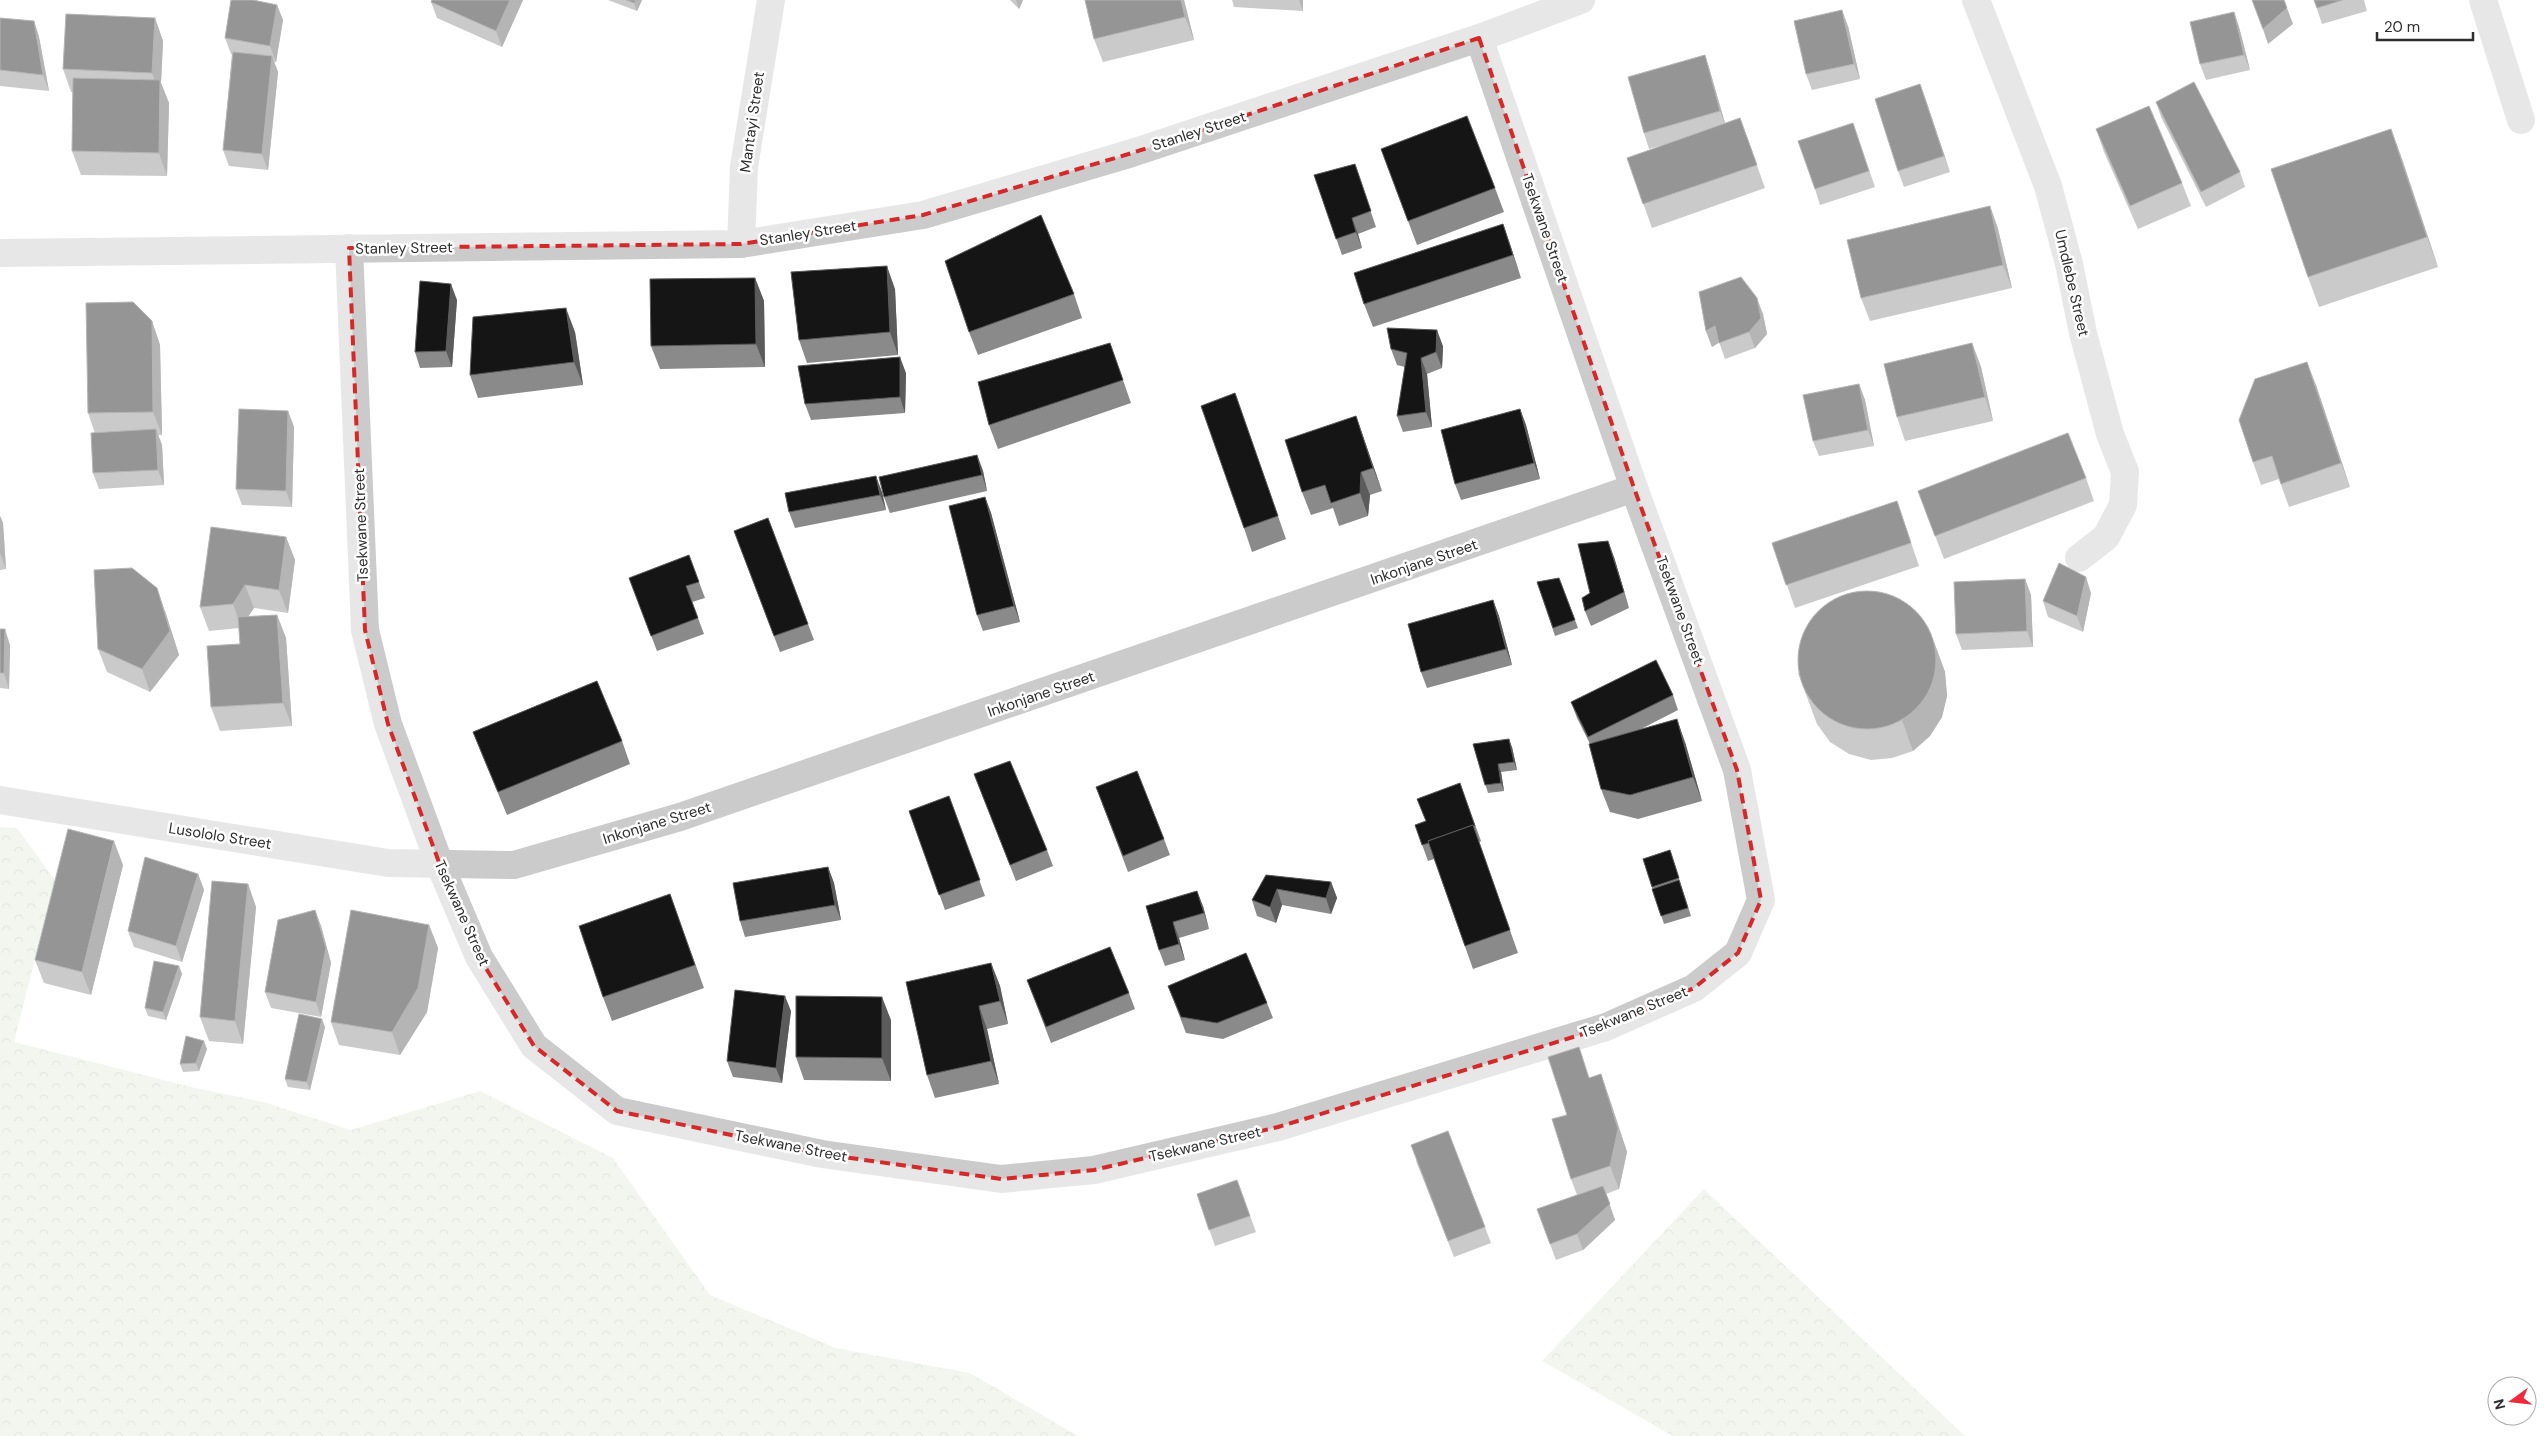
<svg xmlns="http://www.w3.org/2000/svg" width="2547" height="1436" font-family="'DM Sans',sans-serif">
<defs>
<pattern id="forest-crowns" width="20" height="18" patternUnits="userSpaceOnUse" patternTransform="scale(1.25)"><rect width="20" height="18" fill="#e5ecdb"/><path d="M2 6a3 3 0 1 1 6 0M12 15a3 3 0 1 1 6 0" fill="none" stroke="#c5cbbc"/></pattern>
</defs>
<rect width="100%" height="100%" fill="#fff"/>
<g fill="url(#forest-crowns)">
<path d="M0,827L17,828L55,880L14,1042L191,1087L263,1102L351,1130L480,1091L613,1158L710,1295L836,1348L970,1373L1078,1436H0Z"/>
<path d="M1704,1189L1965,1436H1673L1542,1361Z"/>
</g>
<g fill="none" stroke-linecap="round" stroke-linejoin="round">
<g stroke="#cbcbcb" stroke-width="28">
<path d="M1976,0L2048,186L2069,264L2083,333L2110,434L2125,472L2123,505L2106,537L2079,558"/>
<path d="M2483,0L2521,120"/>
<path d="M741,244L744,167L771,0"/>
<path d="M349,248L365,630L388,724L440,865L479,957L534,1046L617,1111L822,1154L1001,1179L1094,1170L1278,1127L1606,1027L1694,988L1738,953L1761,900L1737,770L1634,488L1479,38"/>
<path d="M0,253L741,244L923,215L1132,153L1479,38L1581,0"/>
<path d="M0,800L388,863L514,865L680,817L1634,488"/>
</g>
</g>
<g fill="#8a8a8a">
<path d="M432,0H523L502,47L437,18L431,2Z"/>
<path d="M608,0H642L637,11Z"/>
<path d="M1010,0H1023L1019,9Z"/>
<path d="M1085,0H1184L1194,40L1103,62L1094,39Z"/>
<path d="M1232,0H1303V11L1234,7Z"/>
<path d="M2314,0H2364L2367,11L2322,24Z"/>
<path d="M277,5L283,20L276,62H274L278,72L268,170L229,166L223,150L232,54H231L225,38Z"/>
<path d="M2234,12L2239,27L2250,70L2206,80L2200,64Z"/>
<path d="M0,18L34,21L39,37L49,91L0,86Z"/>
<path d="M155,18L163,41L161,83L169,103L167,176L81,175L72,151L73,92H71L63,69Z"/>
<path d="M1848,26L1860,79L1812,90L1806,74Z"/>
<path d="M1705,55L1710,71L1725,123L1740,118L1765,188L1652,228L1627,158L1667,144L1649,149L1644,133Z"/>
<path d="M1920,84L1950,172L1904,187L1898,171Z"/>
<path d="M2156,102L2240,172L2245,187L2206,207L2161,117Z"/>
<path d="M2096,129L2182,183L2191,206L2138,229L2104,152Z"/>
<path d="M2391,129L2402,159L2438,267L2319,307L2308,277Z"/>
<path d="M1858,138L1875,187L1820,205L1815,189Z"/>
<path d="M1381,149L1495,188L1504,212L1417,245Z"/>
<path d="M1314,175L1360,180L1376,227L1358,234L1362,248L1342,255Z"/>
<path d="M1990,206L1998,229L2012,288L1870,321L1861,298Z"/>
<path d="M1503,224L1521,278L1373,327L1364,304Z"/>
<path d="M755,278L764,301L765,367L660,369L651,346Z"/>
<path d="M895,289L898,355L807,363L799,340Z"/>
<path d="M1074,294L1082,318L978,355L969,332Z"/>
<path d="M457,300L452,367L420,368L415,352Z"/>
<path d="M1763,314L1767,334L1755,348L1725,359L1719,342L1712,347L1706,331Z"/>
<path d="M152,321L160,345L162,435H158L162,445L164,485L99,489L93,473L95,433L88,413Z"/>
<path d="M575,332L583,385L478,398L470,375Z"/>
<path d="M1110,343L1131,403L998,449L989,425Z"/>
<path d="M1972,343L1981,367L1993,421L1905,441L1897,417Z"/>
<path d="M1443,346L1442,368L1427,374L1432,427L1403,432L1397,416L1405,367L1397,365L1391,349Z"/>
<path d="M906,373L905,413L811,420L805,404Z"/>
<path d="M1859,384L1865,400L1874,446L1819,456L1813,441Z"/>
<path d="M2316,385L2350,487L2289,507L2279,479L2261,485L2253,462Z"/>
<path d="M1235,393L1286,539L1252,552L1244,528Z"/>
<path d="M1520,409L1526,425L1540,479L1461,500L1455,484Z"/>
<path d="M288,411L294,427L292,507L242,505L236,489Z"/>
<path d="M1356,416L1382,491L1370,495L1368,516L1339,526L1333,508L1311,515L1302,492Z"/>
<path d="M977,455L983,471L987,491L890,513L884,497Z"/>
<path d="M2086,478L2094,501L1944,559L1918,491Z"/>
<path d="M882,492L886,510L795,528L789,512Z"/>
<path d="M985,497L991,513L1020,622L983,631L977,615Z"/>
<path d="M1897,501L1919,566L1795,608L1772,543Z"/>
<path d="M0,516L3,523L6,569L0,570Z"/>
<path d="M768,518L814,640L780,652L734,531Z"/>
<path d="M286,537L295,560L288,613L254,608L248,617L277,615L286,638L292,726L220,731L211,707L240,644L239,628L209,631L200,607Z"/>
<path d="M1614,557L1629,608L1591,626L1585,611L1590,593Z"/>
<path d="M629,578L699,582L705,598L692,602L704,634L657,651Z"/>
<path d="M1559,578L1578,628L1555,636L1537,582Z"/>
<path d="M2025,579L2031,595L2033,647L1962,650L1956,634Z"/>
<path d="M2091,593L2083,632L2048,617L2043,601Z"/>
<path d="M1493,600L1499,616L1512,665L1427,688L1421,672Z"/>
<path d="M165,611L179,655L150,692L107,672L98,649Z"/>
<path d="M0,629L10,645L9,689L0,688Z"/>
<path d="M1934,642L1945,672L1947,696L1942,717L1930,736L1913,751L1892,758L1871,760L1849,754L1830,742L1817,724L1798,673Z"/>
<path d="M1673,695L1678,710L1641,729L1685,742L1702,801L1638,819L1610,812L1601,789L1590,744L1577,718L1571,702Z"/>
<path d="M473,732L622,741L630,764L507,815L482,755Z"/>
<path d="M1473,744L1512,747L1517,770L1501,772L1504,791L1488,793Z"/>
<path d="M974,774L1047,850L1053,866L1016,881Z"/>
<path d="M1460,783L1481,841L1479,842L1518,953L1473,969L1434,859L1428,861L1415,825L1426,821Z"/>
<path d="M949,796L985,896L945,910L909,811Z"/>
<path d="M1102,803L1164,839L1170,855L1128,872Z"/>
<path d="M1670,850L1691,916L1664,924L1643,859Z"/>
<path d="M123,865L91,995L44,983L35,960Z"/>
<path d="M828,867L834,883L841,920L745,937L740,921Z"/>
<path d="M198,874L204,890L182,962L134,947L128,931Z"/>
<path d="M1266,875L1331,882L1337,898L1331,914L1282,905L1276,923L1257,916L1252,900Z"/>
<path d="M248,884L256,907L243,1044L209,1041L200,1017Z"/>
<path d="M670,894L704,988L612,1021L603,997Z"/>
<path d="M1146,906H1203L1209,929L1179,938L1185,960L1165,966L1159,950Z"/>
<path d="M315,910L321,926L331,963L321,1017L271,1008L265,992Z"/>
<path d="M429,925L438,948L427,1012L400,1055L339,1045L331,1022Z"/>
<path d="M991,963L1000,986L1008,1024L987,1029L999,1084L935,1098L927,1075Z"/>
<path d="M179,966L182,974L166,1020L148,1016L145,1008Z"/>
<path d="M1027,980L1129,993L1135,1009L1051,1043Z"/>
<path d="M1168,986L1267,1003L1273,1018L1223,1039L1186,1033Z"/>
<path d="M791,1011L782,1083L733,1077L727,1061Z"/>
<path d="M891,1020V1081L804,1080L796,1057Z"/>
<path d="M325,1027L310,1090L288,1087L285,1079Z"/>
<path d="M207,1049L199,1071L183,1072L180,1064Z"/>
<path d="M1590,1078L1609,1097L1627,1152L1619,1189L1606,1194L1615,1220L1583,1250L1556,1260L1537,1209L1577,1195L1571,1179L1567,1115Z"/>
<path d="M1448,1131L1491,1243L1454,1257L1416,1161Z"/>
<path d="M1237,1180L1256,1232L1215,1246L1197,1194Z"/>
</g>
<g fill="#5b5b5b">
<path d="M510,0H523L502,47L496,31Z"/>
<path d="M636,0H642L637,11L634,3Z"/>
<path d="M1016,0H1023L1019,9Z"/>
<path d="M1181,0H1184L1194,40L1185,17Z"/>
<path d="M1299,0H1303V11Z"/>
<path d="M2284,0L2293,24L2268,44L2263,29Z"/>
<path d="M277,5L283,20L276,62L270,46Z"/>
<path d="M1842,10L1848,26L1860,79L1854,64Z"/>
<path d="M2234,12L2239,27L2250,70L2244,55Z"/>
<path d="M155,18L163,41L161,83L169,103L167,176L159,153L160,94L152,73Z"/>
<path d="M34,21L39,37L49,91L43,75Z"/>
<path d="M1705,55L1710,71L1726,127L1720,111Z"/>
<path d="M272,56L278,72L268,170L262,154Z"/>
<path d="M1920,84L1926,100L1950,172L1944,156Z"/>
<path d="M2391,129L2402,159L2438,267L2427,237Z"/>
<path d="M1990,206L1998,229L2012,288L2003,265Z"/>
<path d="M1352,218L1358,234L1362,248L1356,232Z"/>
<path d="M1503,224L1511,247L1521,278L1513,255Z"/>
<path d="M887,266L895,289L898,355L890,332Z"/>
<path d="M755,278L764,301L765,367L756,344Z"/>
<path d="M451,284L457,300L452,367L446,351Z"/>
<path d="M1757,298L1763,314L1767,334L1755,348L1749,332Z"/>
<path d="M566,308L575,332L583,385L574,362Z"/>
<path d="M152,321L160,345L162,435L153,412Z"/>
<path d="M1715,326L1720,342L1712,347L1706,331Z"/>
<path d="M1437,330L1443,346L1442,368L1436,352Z"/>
<path d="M1972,343L1981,367L1993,421L1985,397Z"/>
<path d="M900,357L906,373L905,413L900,397Z"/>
<path d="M1421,358L1427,374L1432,427L1426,412Z"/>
<path d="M2307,362L2316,385L2350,487L2341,463Z"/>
<path d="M1859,384L1865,400L1874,446L1868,430Z"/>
<path d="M1520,409L1526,425L1540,479L1534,463Z"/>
<path d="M288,411L294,427L292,507L286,491Z"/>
<path d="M1356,416L1364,439L1382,491L1373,468Z"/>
<path d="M156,429L162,445L164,485L158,470Z"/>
<path d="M977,455L983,471L987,491L982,475Z"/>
<path d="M1361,472L1370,495L1368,516L1360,493Z"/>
<path d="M876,476L882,492L886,510L880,495Z"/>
<path d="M985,497L991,513L1020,622L1014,606Z"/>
<path d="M0,516L3,523L6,569L0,553Z"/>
<path d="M286,537L295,560L288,613L279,590Z"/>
<path d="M1608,541L1614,557L1629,608L1624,592Z"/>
<path d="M2086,577L2091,593L2083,632L2077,616Z"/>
<path d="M2025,579L2031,595L2033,647L2027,631Z"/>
<path d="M245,585L254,608L241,627L233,604Z"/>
<path d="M157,588L165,611L179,655L150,692L142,669Z"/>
<path d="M1493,600L1499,616L1512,665L1506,649Z"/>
<path d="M277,615L286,638L292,726L283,703Z"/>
<path d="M5,629L10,645L9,689L4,673Z"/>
<path d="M1934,642L1945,672L1947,696L1942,717L1930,736L1913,751L1902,720Z"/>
<path d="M1677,719L1685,742L1702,801L1693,777Z"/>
<path d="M1509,739L1512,747L1517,770L1514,762Z"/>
<path d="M1498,764L1501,772L1504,791L1501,783Z"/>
<path d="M114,841L123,865L91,995L82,972Z"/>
<path d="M828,867L834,883L841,920L835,905Z"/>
<path d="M198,874L204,890L182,962L176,946Z"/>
<path d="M1331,882L1337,898L1331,914L1326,898Z"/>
<path d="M248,884L256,907L243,1044L235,1021Z"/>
<path d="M1277,889L1282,905L1276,923L1270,907Z"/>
<path d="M1197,891L1203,906L1209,929L1204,913Z"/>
<path d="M315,910L321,926L331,963L321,1017L316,1002Z"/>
<path d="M1173,922L1179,938L1185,960L1179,944Z"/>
<path d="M429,925L438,948L427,1012L400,1055L392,1032Z"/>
<path d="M991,963L1000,986L1008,1024L1000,1001Z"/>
<path d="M179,966L182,974L166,1020L163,1012Z"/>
<path d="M785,996L791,1011L782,1083L776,1068Z"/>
<path d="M882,997L891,1020V1081L882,1058Z"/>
<path d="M979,1006L987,1029L999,1084L991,1061Z"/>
<path d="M322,1019L325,1027L310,1090L307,1082Z"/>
<path d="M204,1041L207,1049L199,1071L196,1063Z"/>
<path d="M1601,1074L1609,1097L1627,1152L1619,1189L1610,1166Z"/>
<path d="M1603,1186L1615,1220L1583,1250L1577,1234Z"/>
</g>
<g fill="#151515" stroke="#5b5b5b">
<path d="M231,0H253L277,5L270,46L225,38Z"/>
<path d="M432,0H510L496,31L431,2Z"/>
<path d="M626,0H636L634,3Z"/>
<path d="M1085,0H1181L1185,17L1094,39Z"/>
<path d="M2252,0H2284L2287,8L2263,29Z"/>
<path d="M2314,0H2343L2317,8Z"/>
<path d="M1842,10L1854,64L1806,74L1794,21Z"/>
<path d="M2234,12L2244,55L2200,64L2190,22Z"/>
<path d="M66,14L155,18L152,73L63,69Z"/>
<path d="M0,18L34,21L43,75L0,70Z"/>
<path d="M233,52L272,56L262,154L223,150Z"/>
<path d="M1705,55L1720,111L1644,133L1628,77Z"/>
<path d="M73,78L160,80L159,153L72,151Z"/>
<path d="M2194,82L2240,172L2201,192L2156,102Z"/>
<path d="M1920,84L1944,156L1898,171L1875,99Z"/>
<path d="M2149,106L2182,183L2130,206L2096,129Z"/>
<path d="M1467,116L1495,188L1408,221L1381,149Z"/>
<path d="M1740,118L1757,165L1643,204L1627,158Z"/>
<path d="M1853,123L1869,171L1815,189L1798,141Z"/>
<path d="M2391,129L2427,237L2308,277L2271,169Z"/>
<path d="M1355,164L1371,211L1352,218L1356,232L1336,239L1314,175Z"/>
<path d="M1990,206L2003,265L1861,298L1847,240Z"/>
<path d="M1041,215L1074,294L969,332L945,261Z"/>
<path d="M1503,224L1513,255L1364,304L1354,273Z"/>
<path d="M887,266L890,332L799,340L791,272Z"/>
<path d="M1741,277L1757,298L1761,318L1749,332L1719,343L1715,326L1706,331L1699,292Z"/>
<path d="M755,278L756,344L651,346L650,279Z"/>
<path d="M420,281L451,284L446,351L415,352Z"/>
<path d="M133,302L152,321L153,412L88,413L86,303Z"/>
<path d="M566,308L574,362L470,375L473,317Z"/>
<path d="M1387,328L1437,330L1436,352L1421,358L1426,412L1397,416L1407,353L1391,349Z"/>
<path d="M1110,343L1123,380L989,425L978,382Z"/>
<path d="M1972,343L1985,397L1897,417L1884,364Z"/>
<path d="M900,357V397L805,404L798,366Z"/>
<path d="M2307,362L2341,463L2281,484L2272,456L2253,462L2239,420L2255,379Z"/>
<path d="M1859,384L1868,430L1813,441L1803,395Z"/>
<path d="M1235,393L1278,516L1244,528L1201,406Z"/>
<path d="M239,409L288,411L286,491L236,489Z"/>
<path d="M1520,409L1534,463L1455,484L1441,430Z"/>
<path d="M1356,416L1373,468L1361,472L1360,493L1331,503L1325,485L1302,492L1285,440Z"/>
<path d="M156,429L158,470L93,473L91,433Z"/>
<path d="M2068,433L2086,478L1935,536L1918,491Z"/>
<path d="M977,455L982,475L884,497L879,477Z"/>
<path d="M876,476L880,495L789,512L785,493Z"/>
<path d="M985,497L1014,606L977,615L949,506Z"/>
<path d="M1897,501L1911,543L1786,585L1772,543Z"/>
<path d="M768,518L808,624L774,636L734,531Z"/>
<path d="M211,527L286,537L279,590L245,585L233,604L200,607Z"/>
<path d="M1608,541L1624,592L1585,611L1582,598L1590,593L1578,544Z"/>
<path d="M689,555L699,582L686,586L698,618L651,636L629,578Z"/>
<path d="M2059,563L2086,577L2077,616L2043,601Z"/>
<path d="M132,568L157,588L170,631L142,669L98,649L94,570Z"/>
<path d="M1559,578L1575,620L1553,628L1537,582Z"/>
<path d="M2025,579L2027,631L1956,634L1954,582Z"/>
<circle cx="1867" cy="660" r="69"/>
<path d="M1493,600L1506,649L1421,672L1408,624Z"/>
<path d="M277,615L283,703L211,707L207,646L240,644L238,617Z"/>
<path d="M0,629H5L4,673H0Z"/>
<path d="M1656,660L1673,695L1588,737L1571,702Z"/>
<path d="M597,681L622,741L498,792L473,732Z"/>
<path d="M1677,719L1693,777L1630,795L1601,789L1589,744Z"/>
<path d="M1509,739L1514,762L1498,764L1501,783L1485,785L1473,744Z"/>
<path d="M1010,761L1047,850L1010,865L974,774Z"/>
<path d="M1137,771L1164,839L1123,856L1096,787Z"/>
<path d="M1460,783L1475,826H1473V825L1428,841L1429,843L1422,845L1415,825L1426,821L1417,799Z"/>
<path d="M949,796L980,880L939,895L909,811Z"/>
<path d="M1473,825L1510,930L1465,946L1428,841Z"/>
<path d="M68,829L114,841L82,972L35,960Z"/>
<path d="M1670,850L1679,878L1652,887L1643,859Z"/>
<path d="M145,857L198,874L176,946L128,931Z"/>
<path d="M828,867L835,905L740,921L733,883Z"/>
<path d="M1266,875L1331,882L1326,898L1277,889L1270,907L1252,900Z"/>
<path d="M1679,880L1688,908L1661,916L1652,889Z"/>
<path d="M212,881L248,884L235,1021L200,1017Z"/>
<path d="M1197,891L1204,913L1173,922L1179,944L1159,950L1146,906Z"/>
<path d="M670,894L695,965L603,997L579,926Z"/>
<path d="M315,910L326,948L316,1002L265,992L278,920Z"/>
<path d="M351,910L429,925L418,988L392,1032L331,1022Z"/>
<path d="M1110,947L1129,993L1046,1027L1027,980Z"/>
<path d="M1246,953L1267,1003L1217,1023L1181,1017L1168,986Z"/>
<path d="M154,961L179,966L163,1012L145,1008Z"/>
<path d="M991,963L1000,1001L979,1006L991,1061L927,1075L906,982Z"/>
<path d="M735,990L785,996L776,1068L727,1061Z"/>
<path d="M796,996L882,997V1058L796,1057Z"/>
<path d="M299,1014L322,1019L307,1082L285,1079Z"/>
<path d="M186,1036L204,1041L196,1063L180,1064Z"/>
<path d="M1579,1047L1589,1078L1601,1074L1618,1129L1610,1166L1571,1179L1552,1119L1567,1115L1548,1057Z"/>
<path d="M1448,1131L1485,1227L1448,1241L1411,1145Z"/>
<path d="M1237,1180L1250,1216L1209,1230L1197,1194Z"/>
<path d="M1603,1186L1610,1204L1577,1234L1550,1244L1537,1209Z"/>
</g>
<path d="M0 0H2547V1436H0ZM1479,38L1634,488L1737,770L1761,900L1738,953L1694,988L1606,1027L1278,1127L1094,1170L1001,1179L822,1154L617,1111L534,1046L479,957L440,865L388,724L365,630L349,248L741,244L923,215L1132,153Z" fill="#fff" fill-opacity=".55" fill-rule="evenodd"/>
<path fill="none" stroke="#d62828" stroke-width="4" stroke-dasharray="10 6" stroke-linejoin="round" d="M1479,38L1634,488L1737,770L1761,900L1738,953L1694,988L1606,1027L1278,1127L1094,1170L1001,1179L822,1154L617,1111L534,1046L479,957L440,865L388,724L365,630L349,248L741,244L923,215L1132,153Z"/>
<g text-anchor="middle" stroke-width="5" stroke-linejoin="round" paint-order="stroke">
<g font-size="15" fill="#2e2e2e" stroke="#fff">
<text transform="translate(752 122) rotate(-82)" y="5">Mantayi Street</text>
<text transform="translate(1199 131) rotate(-18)" y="5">Stanley Street</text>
<text transform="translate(1545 228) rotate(71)" y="5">Tsekwane Street</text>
<text transform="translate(808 233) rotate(-9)" y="5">Stanley Street</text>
<text transform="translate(404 248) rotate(-1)" y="5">Stanley Street</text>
<text transform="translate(2072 283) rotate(77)" y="5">Umdlebe Street</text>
<text transform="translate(361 525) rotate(-92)" y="5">Tsekwane Street</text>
<text transform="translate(1424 562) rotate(-19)" y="5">Inkonjane Street</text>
<text transform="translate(1680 610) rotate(70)" y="5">Tsekwane Street</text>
<text transform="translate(1041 694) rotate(-19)" y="5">Inkonjane Street</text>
<text transform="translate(657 823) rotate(-17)" y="5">Inkonjane Street</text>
<text transform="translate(220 836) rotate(9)" y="5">Lusololo Street</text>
<text transform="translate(462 913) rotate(66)" y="5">Tsekwane Street</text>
<text transform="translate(1634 1012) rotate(-22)" y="5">Tsekwane Street</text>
<text transform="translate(1205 1144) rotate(-13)" y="5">Tsekwane Street</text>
<text transform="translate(791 1146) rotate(11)" y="5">Tsekwane Street</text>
</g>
</g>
<g transform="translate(2512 1401) rotate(255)"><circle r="24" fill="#ffffff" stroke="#ababab"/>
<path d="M0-4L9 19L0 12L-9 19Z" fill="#ed293b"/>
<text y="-8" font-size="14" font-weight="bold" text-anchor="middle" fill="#2e2e2e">N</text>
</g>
<path d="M2377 32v8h96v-8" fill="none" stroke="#2e2e2e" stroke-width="2.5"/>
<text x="2384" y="32" font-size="15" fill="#2e2e2e" stroke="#ffffff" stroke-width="4" paint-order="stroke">20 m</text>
</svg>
